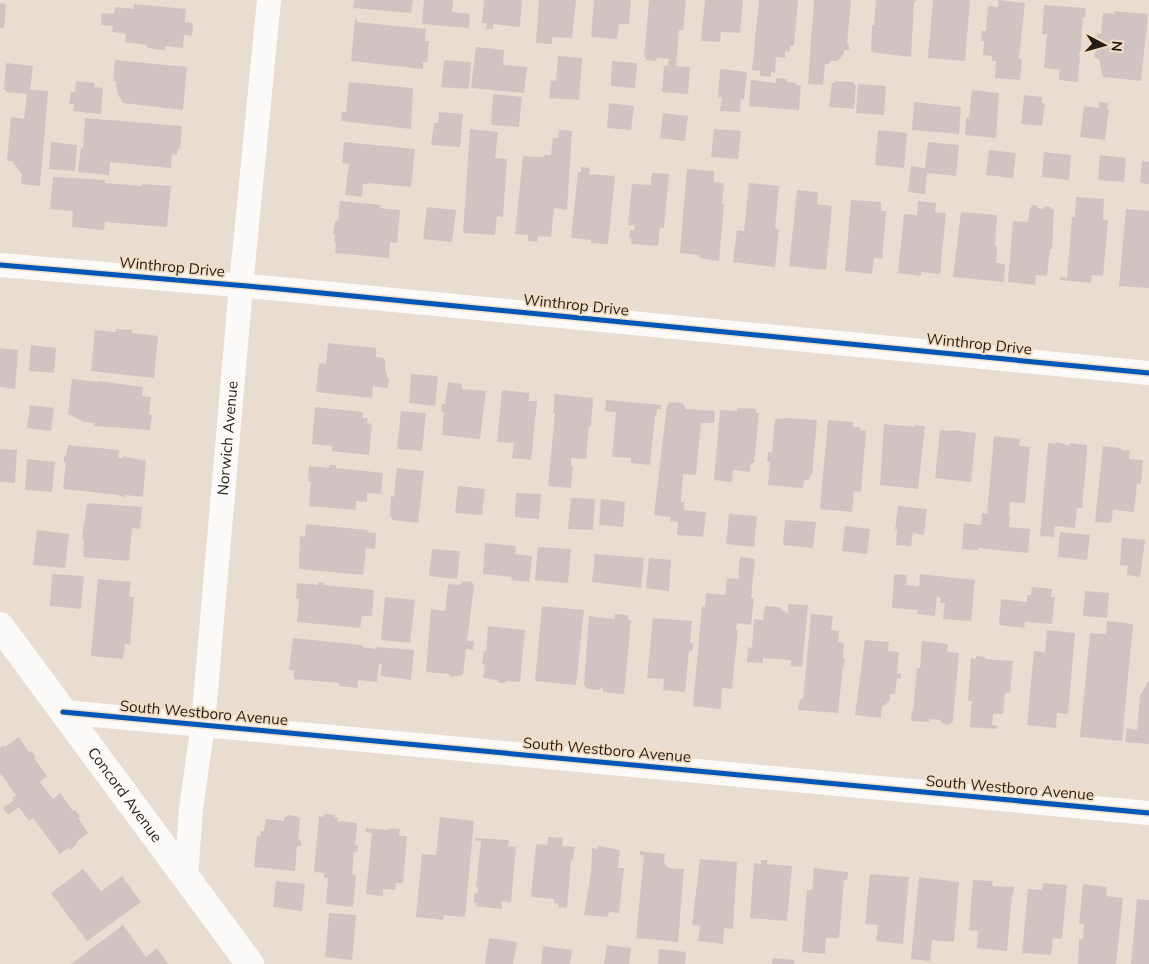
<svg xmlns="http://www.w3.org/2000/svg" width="1149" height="964" font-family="Mulish,sans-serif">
<rect width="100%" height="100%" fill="#e8ddd0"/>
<g fill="#d0c4c2">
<path d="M354,0H413L411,13L353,8Z"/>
<path d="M424,0H453L452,12L470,14L469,28L422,24Z"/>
<path d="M484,0H522L520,27L493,24V29H486L487,23H482Z"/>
<path d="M539,0H576L572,38L552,37V44L536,43Z"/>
<path d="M594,0H631L629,24H619L617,39L591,37Z"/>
<path d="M649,0H686L683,30H679L676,66L690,67L688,94L662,92L664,65L668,66L669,59L657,58L656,61L646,60V57H644Z"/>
<path d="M705,0H743L740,33L721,32L720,42L701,41Z"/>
<path d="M759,0H798L794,46H790V52L785,51V58L776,57L775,73L771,72V77L760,76V71L752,70Z"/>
<path d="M814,0H851L847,45H849V50H844V54L837,61H830V64H825L823,85L808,84Z"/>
<path d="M876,0H916V2H914L911,57L871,52L872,25H874Z"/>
<path d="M933,0H970L965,61L928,58Z"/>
<path d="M998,0L1025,3L1019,58L1022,59L1020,80L995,78L996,61H992V56L983,55L984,41H981L982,31H986L988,6L998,7Z"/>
<path d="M0,3L6,4L4,28H0Z"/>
<path d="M134,4L186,9L185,22L193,23L192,36L184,35L183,48L165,46V50L147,48V45L125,42L126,34L112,32L113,26L101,25L102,13L114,14L115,7L134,9Z"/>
<path d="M1044,5L1086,8L1085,17H1083L1078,82L1059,80L1060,70L1044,68L1047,34H1042Z"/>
<path d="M1114,11L1148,14L1141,81L1103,77L1099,59L1094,58L1096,47L1100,48V45H1096L1097,33L1101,34L1103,13L1114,14Z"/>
<path d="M355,19H357V22L426,29L425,41H429L427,62H423V69L351,61Z"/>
<path d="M476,47L504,50L503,65L527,67L524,93L471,88Z"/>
<path d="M558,56L582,58L579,100L549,98L551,80L556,81Z"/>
<path d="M115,60L187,67L183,110L123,103L117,93L116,81H113Z"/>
<path d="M446,60L471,62L469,89L441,87L444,61H446Z"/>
<path d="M612,61L637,63L635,88L611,86Z"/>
<path d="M6,63L33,66L30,90L48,91L40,186L21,184L22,174L12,161H7L11,117L24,119L27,94L6,92V90L4,89Z"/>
<path d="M720,69L747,72L744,99H741L740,112L720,111L722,97H718Z"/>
<path d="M776,78L787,79V82L796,83V85L801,86L799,110L749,106L751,80L776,83Z"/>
<path d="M76,81L95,83L94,87L103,88L101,114L73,111L74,104H69L71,92H75Z"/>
<path d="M834,81L854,82V85H856L854,109L829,107L832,83H834Z"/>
<path d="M349,82L413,88L411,129L341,121L342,112H346Z"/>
<path d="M858,84L886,86L884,115L856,113Z"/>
<path d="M972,90L999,93L996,138L965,135L966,118H969Z"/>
<path d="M493,94L522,97L519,127L491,125Z"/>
<path d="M1024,95L1042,97V103H1045L1042,126L1021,124Z"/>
<path d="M914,102L961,107L959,134L912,130Z"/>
<path d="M1099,102L1108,103L1107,109H1109L1105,140L1080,137L1084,106L1099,108Z"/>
<path d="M609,103L634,106L631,130L607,128Z"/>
<path d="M439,112L463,114L460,147L431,145L434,123H438Z"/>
<path d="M663,113L688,116L685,141L660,138Z"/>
<path d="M85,118L182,126L180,149H178L177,155L172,154L171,168L110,162L109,175L78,172L81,148H83Z"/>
<path d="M470,129L498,132L495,158L507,159L503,217L497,216L495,235L463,233Z"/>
<path d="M714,129L741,131L738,159L711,157Z"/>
<path d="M559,130L572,131L567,210L554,208L551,237L538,236L537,242L528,241V235L515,234L523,156L544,157V155H551L553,137L558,138Z"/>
<path d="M878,130L907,133L904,168L875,165Z"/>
<path d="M51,142L77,145L75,171L49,169Z"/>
<path d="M344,142L415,149L411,187L368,183V184H363L362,197L345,195L349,164L342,163Z"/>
<path d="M928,142L959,145L956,176L927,173L925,194L908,192L911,166L925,168Z"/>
<path d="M989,150L1016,153L1013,178L986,175Z"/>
<path d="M1044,152L1071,155L1069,180L1042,177Z"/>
<path d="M1100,155L1126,158L1124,182L1098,180Z"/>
<path d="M1142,161L1149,162V184L1140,183Z"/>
<path d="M581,167L590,168L589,174L615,176L608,244L591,243V240L571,238L578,172H581Z"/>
<path d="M687,169L714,171V182L724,183L722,204H724L719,261L704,259L699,257V255L680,253Z"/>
<path d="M652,173L669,174L664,228L660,227L658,246L631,244L632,238H629L630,230H634L635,225H628L632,184L651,185Z"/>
<path d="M53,177L105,180V183L142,186V184L171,186L167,227L105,222L104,230L72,227L73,211L50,209Z"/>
<path d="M749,183L779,186L775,229H779L775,267L733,262L737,230L744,231Z"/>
<path d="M797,190L818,192L817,204L832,206L826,270L789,266Z"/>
<path d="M1076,197L1104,199L1103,220H1108L1103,276L1092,275L1091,283L1060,280L1061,277L1067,278L1072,217H1075Z"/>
<path d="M851,200L881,202V211H886L882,259L874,258L872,274L845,271Z"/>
<path d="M340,201L381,205L380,208L400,210L397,243L390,242L389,258L335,253L336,243H334L335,235L333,234L335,221H338Z"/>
<path d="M918,201L936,203L935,212L946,213L940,274L921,272V276L898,273L904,214L917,215Z"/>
<path d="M1032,205L1039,206L1038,208L1044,209V206L1051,207V209H1054L1052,249H1050L1047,276L1036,275L1035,285L1008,282L1013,221L1028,222L1030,208H1031Z"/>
<path d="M427,207L456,210L452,242L423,239Z"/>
<path d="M1126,209L1149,211V288L1119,286Z"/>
<path d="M961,212L997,215L995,246H997L996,263L1005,264L1004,282L953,277Z"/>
<path d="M116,329L132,330V333L158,336L154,378L91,371L95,330L115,332Z"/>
<path d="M328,343L376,348V357L384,358L385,360V370L389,381L387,388L373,386L372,398L316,392L319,363L326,364Z"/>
<path d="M31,345L56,348L54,373L29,371Z"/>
<path d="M0,348L18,350L15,389L0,387Z"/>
<path d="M411,374L438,376L435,406L409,403Z"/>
<path d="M72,379L98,382L99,381L143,387L142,396L151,397L149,415H152L150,430L94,426V423L84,422L68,414Z"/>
<path d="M448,382L462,384V389L486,391L480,439L442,435L444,413L441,412L442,404H445Z"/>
<path d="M502,390L529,393V401H537L531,460L512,458L514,443L497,442Z"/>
<path d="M555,394L593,398L591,426H589L586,459L571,458V466H573L571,488L548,486L555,413H553Z"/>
<path d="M606,400L661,405V409H657L656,416H655L650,465L631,463V458L612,457L616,412L605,411Z"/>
<path d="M669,402L683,403L686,409L715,411L714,423H701L696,475L683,474L681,502H684V510L706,512L703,537L677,535L678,522L670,521L671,517L654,515L667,405H668Z"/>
<path d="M30,405L54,408L51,431L27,428Z"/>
<path d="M315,407L363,412V418H368L367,423L372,424L369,455L332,451V446L312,444Z"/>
<path d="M738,408L756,409V413H759L754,463H751L750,472L733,470L732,482L714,480L720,410L737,411Z"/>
<path d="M401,411L426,413L422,451L397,449Z"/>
<path d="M788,418L817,420L812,475H810L809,480H804L803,488L768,485L770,462L767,461L768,452L772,453L775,419Z"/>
<path d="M828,420L853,422V427H860V430L866,431L861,492L854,491L852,512L820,509Z"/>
<path d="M884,424L915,427L914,425L925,426L918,489L880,485Z"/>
<path d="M940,430L953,431V430L976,433L971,482L935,478Z"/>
<path d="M994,436L1020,439L1019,446L1030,447L1025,503L1010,502L1009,516H1010L1009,527L1030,529L1028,553L978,548V550L962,549L964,523L981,525L982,513L987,514Z"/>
<path d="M1057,442L1069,446L1070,443L1087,445V453L1082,508H1077L1075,528L1055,526L1054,537L1040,536L1048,443L1055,444Z"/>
<path d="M68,445L119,450L118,458H123V456L146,461L143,497L125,495V497L119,496V495L63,489L66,462H64V456H66Z"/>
<path d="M1103,446L1121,448V450L1130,451L1129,459L1143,460L1141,484H1137L1134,512L1113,510L1111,523L1095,522Z"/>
<path d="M0,449L17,450L15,483L0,482Z"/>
<path d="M27,459L55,462L52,492L25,490Z"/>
<path d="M329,465H336V468L383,473L381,494L367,493V502L356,501V510L309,506L311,482L308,481L309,466L329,468Z"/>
<path d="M397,468L424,471L418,523L392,520V517H390L391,496L394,497Z"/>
<path d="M458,486L485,489L482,515L455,513Z"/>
<path d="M516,493L541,494L539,519L515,517Z"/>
<path d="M571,498L595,499L593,530L568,529Z"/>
<path d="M601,499L625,502L623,527L599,525Z"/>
<path d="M87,503L142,507L140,529L132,528L129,561L83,557L84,539H82Z"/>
<path d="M898,506L927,509L924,535L913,533L911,546L896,545L897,530H895Z"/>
<path d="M729,514L757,516L754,547L726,544Z"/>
<path d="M785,520L816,522L813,548L783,545Z"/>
<path d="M306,524L368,530L367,532L376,533L375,549L366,548L363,575L299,569L300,536L305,537Z"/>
<path d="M845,526L870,529L867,554L842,551Z"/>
<path d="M37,530L69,534L65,568L33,565Z"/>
<path d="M1060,532L1090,535L1087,560L1058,557Z"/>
<path d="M1122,538L1145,540L1140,577L1127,575L1128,566L1120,565Z"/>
<path d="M485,543L516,546L515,554L532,556L529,582L511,580L512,577L483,574Z"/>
<path d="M538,547L571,549L568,583L535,580Z"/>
<path d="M432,549L460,551L457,579L429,576Z"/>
<path d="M595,554L644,558L641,588L592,582Z"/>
<path d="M740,557L755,559L751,598H754L751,625L737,623L736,630H738L732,689L722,688L721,709L693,706L702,606L705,607L706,593L725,595L727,578L738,579Z"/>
<path d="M649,558L671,560L669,591L646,588Z"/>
<path d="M52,574L84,576L81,609L50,606Z"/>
<path d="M894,574L907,575L906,585L919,586L920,574L975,580L971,621L943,619L945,603H940L941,598L937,597L935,616L917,614L918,610L892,608Z"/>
<path d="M98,579L131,582L129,597H134L130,645L125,644L123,659L91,656Z"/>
<path d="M463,581L472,582L474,585L467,641H474L473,650L466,649L463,675L451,677L449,674L426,672L431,609L445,611L448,584L459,585Z"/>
<path d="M318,582L324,583V585L374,590L372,616H362L360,628L297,622L299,599L296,598L297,583L318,585Z"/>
<path d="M1032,587L1052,589L1051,597H1055L1052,624L1025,622L1024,628L999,625L1001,599L1027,602V595H1031Z"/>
<path d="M1085,591L1109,593L1107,618L1083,616Z"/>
<path d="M385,597L415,600L410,643L381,640Z"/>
<path d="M788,604L808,605L802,667L791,666V660L763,658V663L747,662L748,647L752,648L754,619L763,620L765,606L779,607L788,614Z"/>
<path d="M542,606L584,610L576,685L535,681Z"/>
<path d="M615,614L628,615V620H631L624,694L603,692V687L598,690L588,689L584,685L589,616L614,619Z"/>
<path d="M811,614L833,616L831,630L839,631L838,642L844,643L843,659H845L844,666H843L838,713L798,710L800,699H803Z"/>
<path d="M653,618L692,621L690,643H693L692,651H689L685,692L663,690L664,679L647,678Z"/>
<path d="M1107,621L1133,624L1122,741L1080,737L1090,633L1106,634Z"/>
<path d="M488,626L525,630L520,682L507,681L504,683H499L497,680L483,678L485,665L482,664L484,650L486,651Z"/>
<path d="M1047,630L1075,633L1068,714L1057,713L1056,728L1027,725L1034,651L1045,652Z"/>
<path d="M293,638L362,645V647L376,649V647L414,650L411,680L380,676L382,664H379L377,682L358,680V688L339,686V683L294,679V671L289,670Z"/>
<path d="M865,640L889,642L888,651L899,652L897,673L901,674V679L897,678L895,694H890V700L884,706L882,705L881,718L855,715Z"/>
<path d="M922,641L948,644L947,652L959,653L953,721L949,725L943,724L940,720L929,719V722L911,721L912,710L913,711L917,668H920Z"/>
<path d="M976,656L985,657V659L1013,661L1010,693H1005L1003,714H993L992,725L998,726L997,729L970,727L972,701H968L971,658L976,659Z"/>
<path d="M1149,680V744L1125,742L1127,728L1137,730L1140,696Z"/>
<path d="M19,737L29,752L31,751L36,757L34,758L47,776L40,782L53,799L60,793L73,811L75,810L80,817L78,818L88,833L76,842L77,844L70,850L69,847L60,854L33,818L29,821L19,807L8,815L3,808L14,800L12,798L16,795L0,773V748L4,745L5,747Z"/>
<path d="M324,814L335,815L334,817L338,818L337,822L342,821L357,823L355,845L358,846L357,852H354L352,874L356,875L353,907L326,904L328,878H324V873L314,872L319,816L324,817Z"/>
<path d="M288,815L296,816L300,819L298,839L301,840V846H297L295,871L254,867L257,836L260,837L261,831H264L266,819L284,821V818Z"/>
<path d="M440,817L474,821L465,917L444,915L443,920L416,917L422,854L436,855Z"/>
<path d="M366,828L388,830L389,828L400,829L399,836H407L403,883H396L395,890L383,889V896L366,894L372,833L366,832Z"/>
<path d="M548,837L563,838L562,846L575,847L573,860H571L567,908L558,907L559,904L554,903V899L531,897L536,844L547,845Z"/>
<path d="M476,838L509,840L508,846L516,847L511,902L502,901V909L476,906L477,903H474V893L477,894L478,887H476L481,841L475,840Z"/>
<path d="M598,846L620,850L618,868H624L619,913L609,912L608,917L584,915L591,872L592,848L597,849Z"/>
<path d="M640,851L665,854L664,863L669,868L684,869L678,942L636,938L644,855H640Z"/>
<path d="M700,859L737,862L733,929L724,928L723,944L698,941L700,926L692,925Z"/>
<path d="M761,860H768L767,864L792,866L787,921L750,918L754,863L761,864Z"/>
<path d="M814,868L848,872L847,880H844L839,938H826L825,954L802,952L807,890H812Z"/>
<path d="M83,869L101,891L122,876L141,902L87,941L51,893Z"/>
<path d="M870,874L909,877L903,944L876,941L878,925L865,924Z"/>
<path d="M919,877L959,882L954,942L932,940L930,961L911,959Z"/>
<path d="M973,880L993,881L992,886L1014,887L1013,895H1012L1007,951L977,948L978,931L969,930Z"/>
<path d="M276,881L305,884L302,911L273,907Z"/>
<path d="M1043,883L1067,885L1062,939L1053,938L1051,955L1022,953L1028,889L1042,890Z"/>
<path d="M1083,884L1107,887L1106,896L1123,898L1116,964H1078L1079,939H1083L1084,924H1079Z"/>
<path d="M1137,899L1149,900V964H1131Z"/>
<path d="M329,913L356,915L352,960L325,957Z"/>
<path d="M123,925L146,957L157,948L168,964H71Z"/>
<path d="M489,938L517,942L513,964H485Z"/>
<path d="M607,945L631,948L629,964H604Z"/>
<path d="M543,946L572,950L570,964H541Z"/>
<path d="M659,949L686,952L685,964H658Z"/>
<path d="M773,958L795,960L794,964H772Z"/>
</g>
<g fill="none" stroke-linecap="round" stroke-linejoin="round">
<g stroke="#fcfaf8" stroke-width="24">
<path d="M0,265L270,288L1149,373"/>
<path d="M63,712L1149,813"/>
<path id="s1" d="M186,876L191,809L203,724L241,286L269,0"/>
</g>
<path stroke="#fcfaf8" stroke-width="28" id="s2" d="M0,626L250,964"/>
<defs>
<g id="cycleway">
<path d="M0,265L270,288L1149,373"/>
<path d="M63,712L1149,813"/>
</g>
</defs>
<use href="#cycleway" stroke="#f2dec6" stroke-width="8"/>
<use href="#cycleway" stroke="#0057b8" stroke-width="5"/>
</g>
<g text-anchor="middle" stroke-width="4" stroke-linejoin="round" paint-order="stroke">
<g font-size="15" fill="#231c13" stroke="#f2dec6">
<text transform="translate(172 267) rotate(5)" y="5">Winthrop Drive</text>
<text transform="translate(576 305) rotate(6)" y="5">Winthrop Drive</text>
<text transform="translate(979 344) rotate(6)" y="5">Winthrop Drive</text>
<text dy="5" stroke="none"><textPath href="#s1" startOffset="440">Norwich Avenue</textPath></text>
<text transform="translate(204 713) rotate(5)" y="5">South Westboro Avenue</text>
<text transform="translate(607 750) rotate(5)" y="5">South Westboro Avenue</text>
<text transform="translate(1010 788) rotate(5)" y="5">South Westboro Avenue</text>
<text dy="5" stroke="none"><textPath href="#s2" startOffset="210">Concord Avenue</textPath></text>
</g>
</g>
<g transform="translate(1104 45) rotate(96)" stroke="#f2dec6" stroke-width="4" paint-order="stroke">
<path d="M0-4L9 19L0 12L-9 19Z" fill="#231c13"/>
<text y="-8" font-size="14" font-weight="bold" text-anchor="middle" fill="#231c13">N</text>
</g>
</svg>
